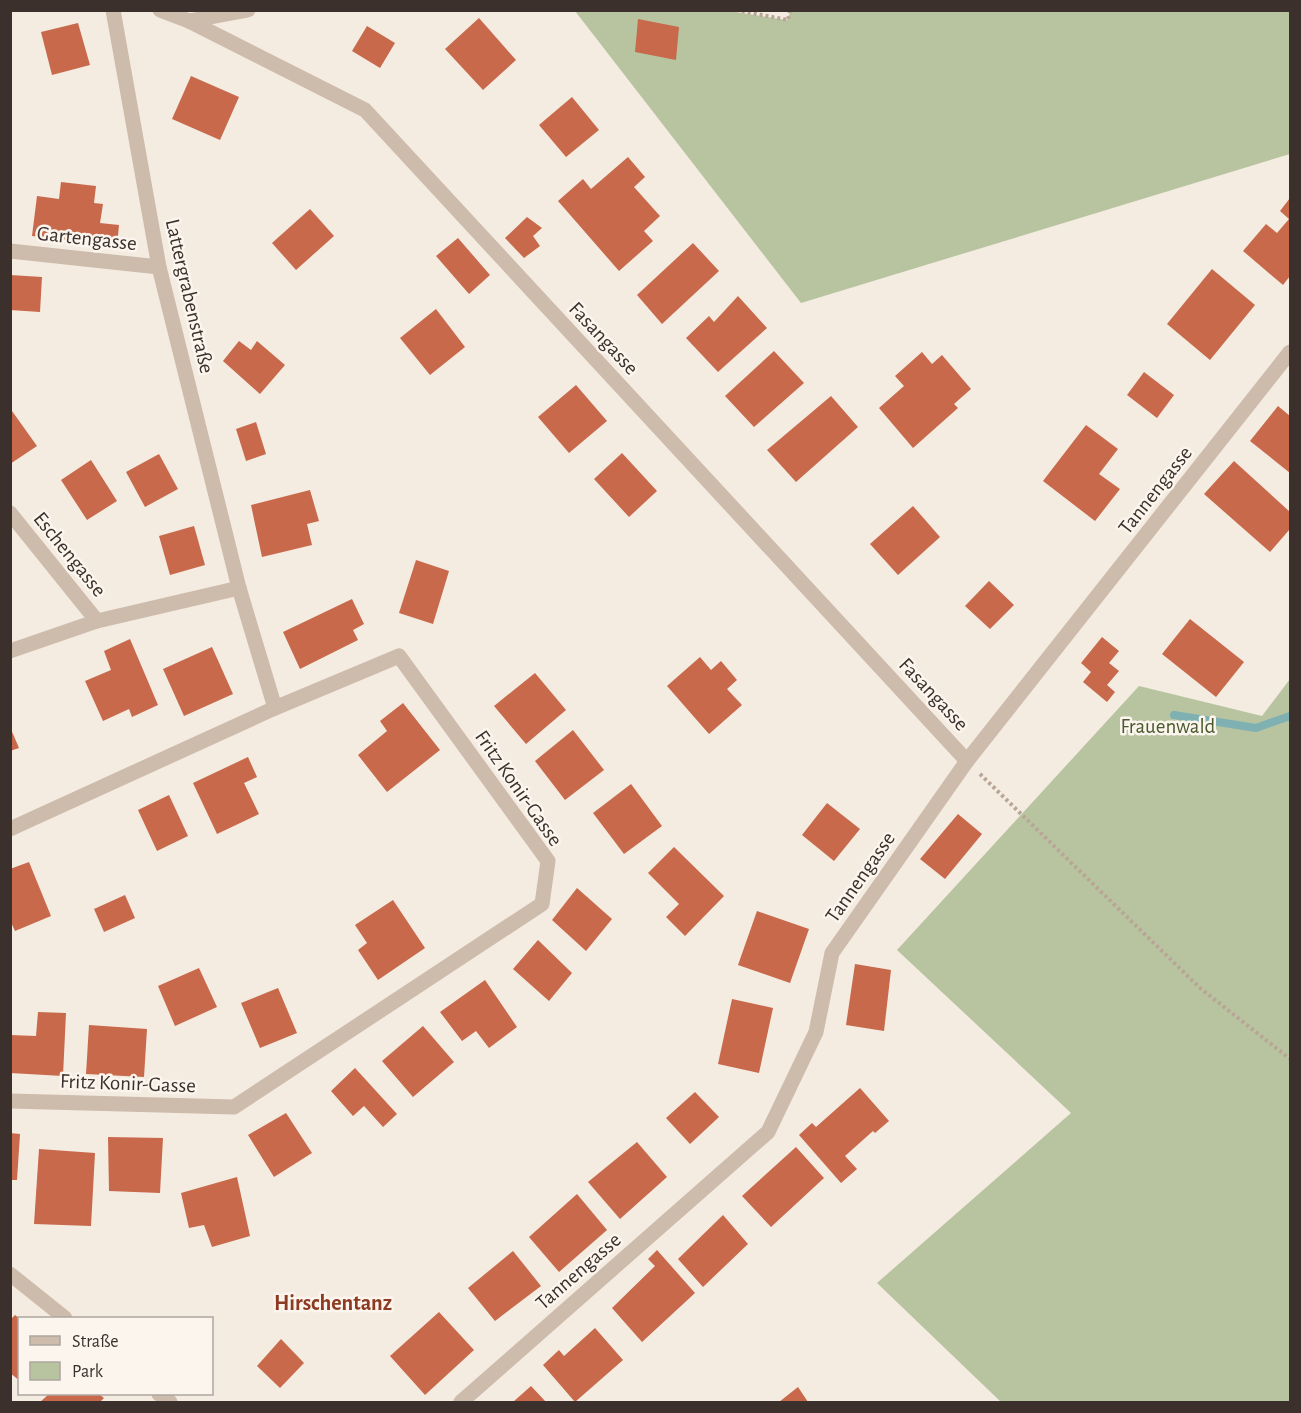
<svg xmlns="http://www.w3.org/2000/svg" width="1301" height="1413" font-family="'Alegreya Sans',sans-serif">
<rect width="100%" height="100%" fill="#f4ebe1"/>
<g fill="#b8c4a0">
<path d="M722,10L787,20L791,10L1290,11V154L801,303L575,11Z"/>
<path d="M1290,679V1402H1001L877,1283L1071,1113L897,950L1139,686L1262,716Z"/>
</g>
<g fill="none" stroke-linecap="round" stroke-linejoin="round">
<path stroke="#7fb0b2" stroke-width="8" d="M1174,715L1256,728L1290,716"/>
</g>
<g fill="#c8694b">
<path d="M479,18L516,60L483,90L445,49Z"/>
<path d="M638,19L679,27L676,60L635,52Z"/>
<path d="M78,23L90,65L52,75L41,32Z"/>
<path d="M367,26L395,43L380,68L352,51Z"/>
<path d="M191,76L239,97L220,140L172,119Z"/>
<path d="M572,97L599,130L566,157L539,125Z"/>
<path d="M628,157L645,177L634,187L660,216L644,231L653,241L619,271L558,201L583,179L591,189Z"/>
<path d="M61,182L96,186L94,203L103,204L100,223L119,225L117,246L32,236L37,196L59,199Z"/>
<path d="M1290,198V276L1283,285L1243,251L1266,224L1277,233L1289,219L1280,211Z"/>
<path d="M310,209L334,236L296,270L272,243Z"/>
<path d="M527,217L542,228L533,236L540,246L524,258L505,238Z"/>
<path d="M458,238L490,275L469,294L436,256Z"/>
<path d="M693,243L719,271L662,324L637,295Z"/>
<path d="M1212,269L1255,305L1210,360L1167,324Z"/>
<path d="M10,275L42,277L40,312L10,310Z"/>
<path d="M738,296L767,328L718,372L686,338L709,316L714,322Z"/>
<path d="M436,309L465,347L430,375L400,338Z"/>
<path d="M239,341L251,350L257,341L285,365L260,394L223,361Z"/>
<path d="M774,351L804,383L754,427L725,396Z"/>
<path d="M922,352L932,364L942,355L971,389L954,404L958,408L913,448L879,408L904,386L895,376Z"/>
<path d="M1144,372L1174,395L1157,418L1127,395Z"/>
<path d="M576,385L607,421L569,453L538,417Z"/>
<path d="M831,396L858,427L796,482L767,450Z"/>
<path d="M1278,406L1290,416V473L1250,441Z"/>
<path d="M12,411L37,446L10,464V412Z"/>
<path d="M256,422L266,454L246,461L236,429Z"/>
<path d="M1086,425L1118,449L1099,474L1120,489L1095,521L1043,481Z"/>
<path d="M622,453L657,491L629,517L594,479Z"/>
<path d="M159,454L178,489L145,507L126,472Z"/>
<path d="M91,460L117,501L87,520L61,480Z"/>
<path d="M1234,461L1290,512V529L1270,552L1204,494Z"/>
<path d="M310,490L319,521L307,524L312,545L262,557L251,505Z"/>
<path d="M913,506L940,537L898,575L870,544Z"/>
<path d="M194,526L205,565L170,575L159,536Z"/>
<path d="M416,560L449,571L433,624L399,613Z"/>
<path d="M989,581L1014,605L990,629L965,606Z"/>
<path d="M352,599L364,624L353,630L358,640L300,669L283,632Z"/>
<path d="M1190,619L1244,662L1216,697L1162,654Z"/>
<path d="M1102,637L1119,651L1109,663L1119,671L1107,685L1115,692L1107,702L1083,682L1091,672L1081,663Z"/>
<path d="M130,639L158,705L132,717L129,709L103,721L85,681L111,670L104,651Z"/>
<path d="M212,647L233,694L184,716L163,669Z"/>
<path d="M700,657L711,670L721,661L737,680L727,689L742,705L709,734L667,686Z"/>
<path d="M535,673L566,710L526,744L494,706Z"/>
<path d="M403,703L440,750L387,792L358,755L387,731L380,721Z"/>
<path d="M10,727L19,748L10,751Z"/>
<path d="M573,730L604,770L565,800L535,761Z"/>
<path d="M248,757L257,777L244,783L259,814L217,834L193,783Z"/>
<path d="M631,784L662,826L624,854L593,813Z"/>
<path d="M169,795L188,836L157,851L138,810Z"/>
<path d="M827,803L860,829L834,861L802,835Z"/>
<path d="M958,814L982,834L945,879L920,859Z"/>
<path d="M674,847L724,896L685,936L666,917L679,904L648,873Z"/>
<path d="M29,862L51,916L15,931L10,920V869Z"/>
<path d="M577,888L612,919L586,951L552,920Z"/>
<path d="M125,895L135,918L104,932L94,909Z"/>
<path d="M393,900L425,948L378,980L358,950L367,943L355,925Z"/>
<path d="M757,911L809,929L790,983L738,965Z"/>
<path d="M538,940L572,973L549,1001L513,969Z"/>
<path d="M855,964L891,970L884,1031L846,1025Z"/>
<path d="M199,968L217,1007L175,1026L158,986Z"/>
<path d="M485,980L517,1027L489,1048L476,1031L462,1041L440,1012Z"/>
<path d="M278,988L297,1033L260,1048L241,1003Z"/>
<path d="M732,999L773,1008L759,1073L718,1064Z"/>
<path d="M38,1012L66,1013L63,1076L10,1073V1035L36,1036Z"/>
<path d="M89,1025L147,1029L144,1077L86,1074Z"/>
<path d="M423,1026L454,1062L413,1097L382,1061Z"/>
<path d="M355,1068L397,1114L383,1127L364,1106L353,1116L331,1091Z"/>
<path d="M860,1088L889,1121L875,1133L873,1131L845,1156L857,1169L841,1183L799,1135L812,1123L816,1127Z"/>
<path d="M695,1092L719,1117L690,1144L666,1118Z"/>
<path d="M286,1113L312,1153L274,1177L248,1135Z"/>
<path d="M10,1133L20,1134L17,1180H10Z"/>
<path d="M108,1137L163,1138L160,1193L109,1191Z"/>
<path d="M637,1142L667,1177L620,1219L588,1182Z"/>
<path d="M796,1147L824,1178L771,1227L742,1196Z"/>
<path d="M39,1149L95,1153L91,1226L34,1224Z"/>
<path d="M237,1177L250,1236L212,1247L204,1225L189,1228L181,1193Z"/>
<path d="M577,1194L607,1230L559,1272L529,1237Z"/>
<path d="M723,1215L748,1244L703,1287L678,1259Z"/>
<path d="M657,1250L695,1293L642,1342L612,1308L655,1266L648,1259Z"/>
<path d="M513,1251L541,1286L495,1321L468,1288Z"/>
<path d="M439,1312L474,1350L425,1395L390,1356Z"/>
<path d="M15,1315L20,1319V1381L10,1373V1320Z"/>
<path d="M595,1328L623,1360L575,1402L543,1365L559,1350L564,1356Z"/>
<path d="M281,1339L304,1363L280,1388L257,1366Z"/>
<path d="M531,1386L546,1402H513Z"/>
<path d="M798,1387L808,1402H779Z"/>
<path d="M49,1394H99L104,1398L100,1402H40Z"/>
</g>
<g fill="none" stroke-linecap="round" stroke-linejoin="round">
<g stroke="#b9a596" stroke-width="4" stroke-dasharray="3 3" stroke-linecap="butt">
<path d="M736,10L788,20L790,10"/>
<path d="M980,774L1200,988L1290,1059"/>
</g>
<g stroke="#cdbbac" stroke-width="15">
<path d="M113,10L159,267L239,588L275,708"/>
<path d="M160,10L189,21L365,110L967,761"/>
<path d="M189,21L248,10"/>
<path d="M10,251L159,267"/>
<path d="M10,513L97,621"/>
<path d="M10,651L97,621L239,588"/>
<path d="M10,829L275,708L399,656L548,861L542,904L234,1107L10,1101"/>
<path d="M10,1274L65,1318"/>
<path d="M159,1394L170,1402"/>
<path d="M461,1402L768,1132L816,1032L832,953L967,761L1290,352"/>
</g>
</g>
<g text-anchor="middle" stroke-width="5" stroke-linejoin="round" paint-order="stroke">
<g font-size="21" fill="#3b302b" stroke="#fbf5ee">
<text transform="translate(87 238) rotate(6)" y="7">Gartengasse</text>
<text transform="translate(190 296) rotate(77)" y="7">Lattergrabenstraße</text>
<text transform="translate(604 338) rotate(47)" y="7">Fasangasse</text>
<text transform="translate(1155 490) rotate(-52)" y="7">Tannengasse</text>
<text transform="translate(70 554) rotate(51)" y="7">Eschengasse</text>
<text transform="translate(934 694) rotate(47)" y="7">Fasangasse</text>
<text transform="translate(519 788) rotate(55)" y="7">Fritz Konir-Gasse</text>
<text transform="translate(860 877) rotate(-55)" y="7">Tannengasse</text>
<text transform="translate(128 1083) rotate(2)" y="7">Fritz Konir-Gasse</text>
<text transform="translate(578 1271) rotate(-41)" y="7">Tannengasse</text>
</g>
<g font-size="21" fill="#4a5a2e" stroke="#fbf5ee">
<text x="1168" y="733">Frauenwald</text>
</g>
<g font-size="22" font-weight="bold" fill="#8c3b22" stroke="#fbf5ee">
<text x="333" y="1310">Hirschentanz</text>
</g>
</g>
<rect width="1301" height="1413" fill="none" stroke="#3b302b" stroke-width="24"/>
<rect x="18" y="1317" width="195" height="78" fill="#fbf5ee" stroke="#aea6a0" stroke-width="1.5"/>
<rect x="30" y="1336" width="30" height="9" fill="#cdbbac" stroke="#aea6a0" stroke-width="1.5"/>
<text x="72" y="1347" font-size="18" fill="#3b302b">Straße</text>
<rect x="30" y="1362" width="30" height="18" fill="#b8c4a0" stroke="#aea6a0" stroke-width="1.5"/>
<text x="72" y="1377" font-size="18" fill="#3b302b">Park</text>
</svg>
